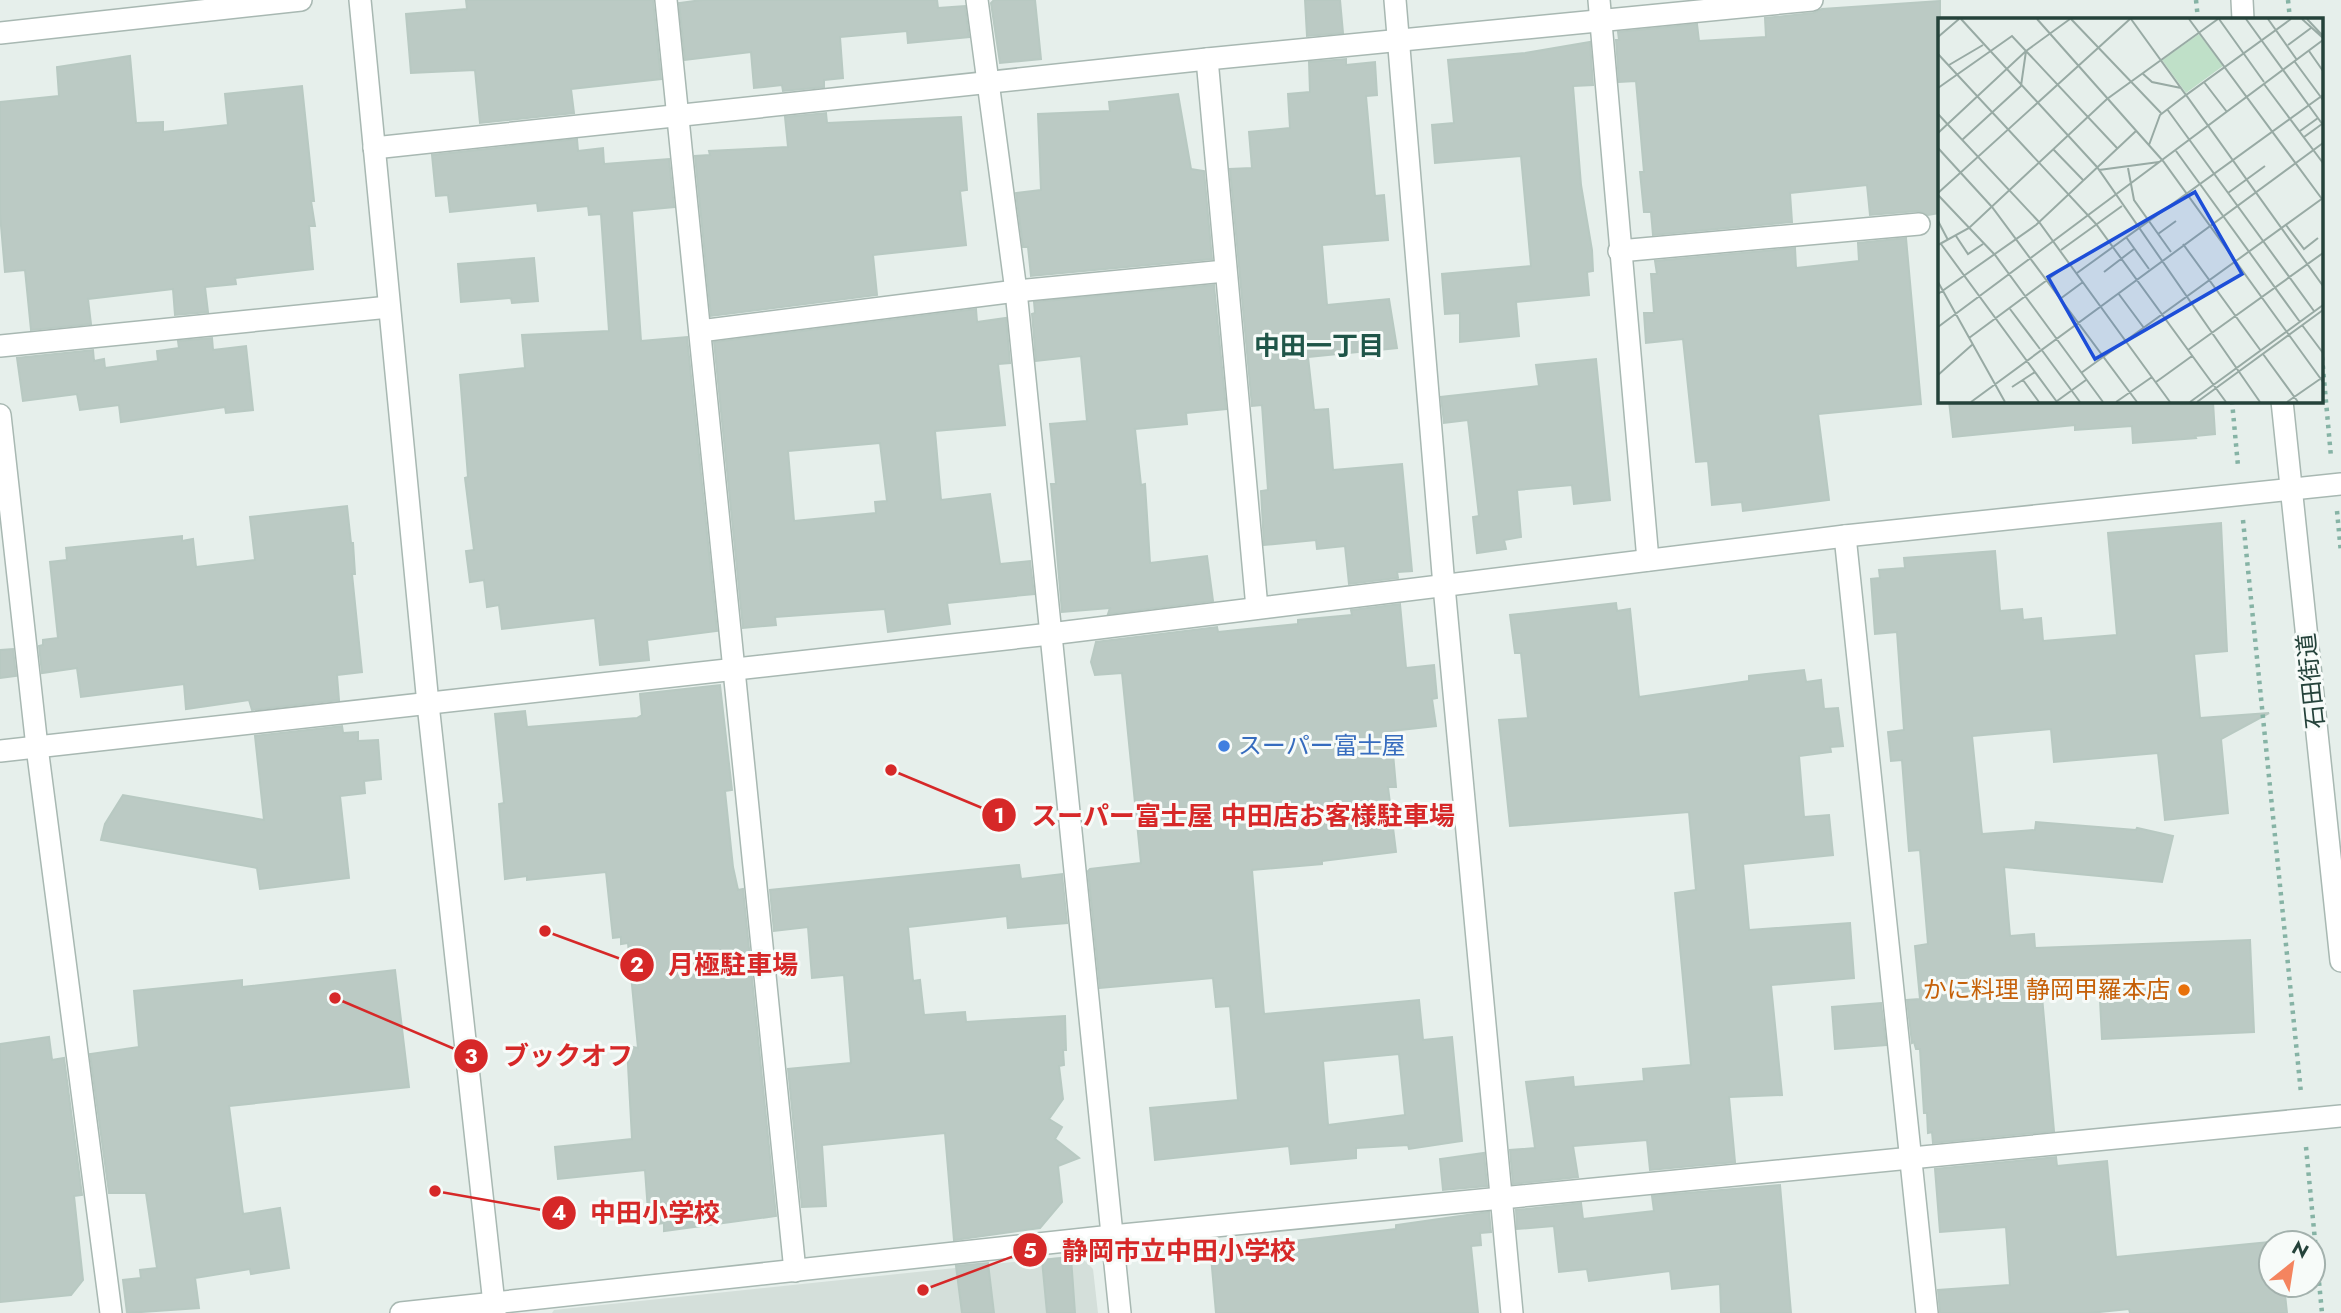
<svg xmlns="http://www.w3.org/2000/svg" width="2341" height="1313" font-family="Jost,'Noto Sans JP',sans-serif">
<rect width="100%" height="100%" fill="#e6efeb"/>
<path fill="#d4dfda" d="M1079,1255L1093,1269L1098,1313H552L554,1310Z"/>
<g fill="#bbcac4" stroke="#b8c9c2" stroke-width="2" fill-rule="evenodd">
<path d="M466,0H653L661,79L571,89L574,113L480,123L475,70L411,73L406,14L467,9Z"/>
<path d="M702,0H937L938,8L965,6L969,37L908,43L907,31L840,37L843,78L824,80V87L783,91L782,85L754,88L751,52L685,60L679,3Z"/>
<path d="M994,0H1035L1041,59L1000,63L991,3Z"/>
<path d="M1305,0H1340L1343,33L1307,36Z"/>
<path d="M1940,1V213L1928,215L1918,211L1870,215L1867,185L1790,193L1792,222L1653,235L1651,212H1644L1640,172H1644L1636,81L1619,82L1616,40H1619L1618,32L1697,24L1699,41L1766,37L1765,18L1813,13L1822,9Z"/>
<path d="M1590,42L1593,85L1573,86L1581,185L1592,250L1593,271L1587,272L1589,295L1516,302L1519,336L1460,342V313L1445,314L1442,274L1531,266L1521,156L1435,163L1432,125L1454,123L1448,60L1525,53Z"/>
<path d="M130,56L136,123L163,122V132L228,125L225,94L302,86L314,201H311L315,226H309L313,269L235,278L236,284L205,287L208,312L175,315L173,289L88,299L91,324L31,330L25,270L5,272L0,214V102L59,96L57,67Z"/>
<path d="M1346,59V65L1375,62L1377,95L1366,96L1375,196L1384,195L1388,240L1322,245L1327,305L1389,299L1397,348L1308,357L1314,410L1328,409L1333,470L1402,464L1412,571L1397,572L1398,578L1349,584L1345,546L1317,549L1316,540L1264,545L1261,491L1268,490L1262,405L1252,406L1230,169L1252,168L1249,132L1290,128L1288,94L1310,92L1309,62Z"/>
<path d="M1178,94L1191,169L1204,171L1212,259L1031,276L1028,247H1023L1016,193L1041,190L1038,114L1110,111L1109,102Z"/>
<path d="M826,113L827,123L961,117L967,190L960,191L966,245L873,255L877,295L711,316L695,156L710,155L709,151L788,147L785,117Z"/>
<path d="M577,139L578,151L603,148L604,164L669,159L674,207L632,211L641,341L687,337L717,631L647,640L649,660L600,665L595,618L502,629L499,605L487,607L484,580L470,582L466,551L474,550L465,478L468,477L460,375L525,368L522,335L609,331L601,214L589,215L588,206L538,211L537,203L450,212L448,195L436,196L432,155Z"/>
<path d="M1906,238L1921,404L1818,414L1829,500L1743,511L1742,502L1712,505L1708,461L1696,462L1683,339L1646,343L1644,313H1654L1651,274H1657L1655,261L1795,248L1796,268L1859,261L1858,243Z"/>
<path d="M534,258L538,301L512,303L511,298L461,302L458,264Z"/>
<path d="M1214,285L1226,409L1186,413L1187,424L1135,429L1141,485L1145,484L1150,563L1207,556L1213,601L1108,614L1110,608L1062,612L1051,484H1056L1050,424L1087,421L1081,356L1036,361L1032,314L1035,313L1034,302Z"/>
<path d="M976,309L977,322L1006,318L1010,363L998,364L1005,425L935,431L941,500L990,494L1000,564L1030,561L1034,594L947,603L950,624L888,632L885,609L775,617L776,625L743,628L714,342ZM880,443L887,501L875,502L876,513L794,521L788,451Z"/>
<path d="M212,338L213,350L246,346L253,410L226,413L225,407L121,422L119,405L80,410L77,394L23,401L17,358L93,350L94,361L104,359L105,368L158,361L157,351L179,348L178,341Z"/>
<path d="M1596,359L1610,500L1574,504L1572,485L1517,490L1521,537L1504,540L1506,549L1477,553L1473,517L1479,516L1468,420L1444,423L1441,397L1539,386L1536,365Z"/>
<path d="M1949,401H2180L2181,405L2213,402L2215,434L2195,436L2196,438L2133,443L2132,426L2075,430V425L1953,437Z"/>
<path d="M347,506L351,543H353L355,574H352L362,672L337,675L339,700L252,710L249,700L186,709L184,684L81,697L77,668L42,673L39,646L43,645V640L58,638L50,562L67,560L66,548L182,536V541L193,539L196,567L255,560L250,517Z"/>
<path d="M2221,523L2227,651L2194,654L2200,718L2269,713L2221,739L2228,813L2165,820L2158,753L2054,762L2051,729L1972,736L1982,834L2035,830L2036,822L2136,830L2137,828L2173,836L2162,882L2004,867L2010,936L2034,934L2035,948L2250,940L2254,1032L2102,1039L2099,980L2041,985L2054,1131L1933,1143L1932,1132L1928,1133L1927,1113H1924L1920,1049H1916L1914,1042L1912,1043L1907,1000L1920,999L1915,946L1928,944L1920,850L1909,851L1902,760L1891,761L1888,732L1904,730L1897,632L1875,634L1871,579L1880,578L1879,570L1905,568L1904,558L1995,551L2000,611L2022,609L2023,620L2041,618L2043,641L2117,635L2108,533Z"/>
<path d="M1616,603L1617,611L1630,609L1639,697L1749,681V676L1804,670L1806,682L1821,680L1824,709L1838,708L1843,746L1830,747L1831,752L1799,756L1804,817L1829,815L1833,855L1743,864L1749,930L1850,923L1854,978L1771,985L1782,1095L1729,1097L1735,1162L1650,1170L1647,1140L1573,1146L1578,1177L1513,1184L1510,1150L1535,1148L1526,1082L1573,1077L1574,1087L1644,1081L1643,1069L1691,1065L1675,893L1696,890L1689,812L1510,826L1499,720L1528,718L1521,653H1515L1510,615Z"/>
<path d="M1400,604L1406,668L1434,665L1437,698L1432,699L1436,726L1391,731L1396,787H1388L1396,852L1322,861V864L1252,870L1264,1014L1419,1000L1423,1040L1452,1037L1462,1141L1409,1149L1408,1145L1356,1148V1158L1291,1164L1289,1146L1155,1160L1150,1108L1238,1100L1230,1006L1216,1007L1213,978L1100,988L1088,871L1090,869L1141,863L1122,673L1095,675L1091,662L1096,642L1217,627L1218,632L1298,624V620L1352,615L1351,610ZM1399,1054L1405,1115L1328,1125L1323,1061Z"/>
<path d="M13,649L16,676L0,678V650Z"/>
<path d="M720,685L732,790L725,791L733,867L738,890L743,889L776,1216L664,1231V1223L649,1225L645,1170L558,1179L555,1147L632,1139L627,1046L638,1048L628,943L621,944V937L613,938L606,872L527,880V876L505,879L499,804L504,803L495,714L525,711L527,727L637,718L642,715L640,694Z"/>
<path d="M342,726L343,733L358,732V741L378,740L381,779L364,781L365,793L340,796L349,878L260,889L257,868L101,840L105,824L123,795L264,820L255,736Z"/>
<path d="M1019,865L1021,879L1062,874L1067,923L1008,928L1007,916L908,927L913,981L920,980L924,1015L965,1012L966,1022L1065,1016L1066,1050H1063L1064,1065L1059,1066L1063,1099L1049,1119L1062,1127L1055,1139L1079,1158L1058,1166L1062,1202L1040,1228L954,1240L945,1133L822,1145L826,1206L802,1207L788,1069L851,1063L844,975L812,978L808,927L774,931L770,890Z"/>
<path d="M395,970L409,1087L229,1106L243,1214L280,1208L289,1268L251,1274L250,1269L195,1278L199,1308L127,1313L123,1280L141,1278L140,1270L157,1268L146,1193H109L90,1054L139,1047L134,991L242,980V987Z"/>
<path d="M1881,1003L1886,1045L1835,1049L1832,1007Z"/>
<path d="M49,1037L52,1060L64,1058L82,1195L74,1196L83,1280L71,1295L0,1302V1044Z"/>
<path d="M1484,1153L1487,1186L1443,1190L1440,1159Z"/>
<path d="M2056,1157L2057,1166L2107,1161L2116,1257L2280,1241L2271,1243V1285H2284L2287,1313H2130L2129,1309L2090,1313H1940L1938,1290L2010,1285L2006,1227L1940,1232L1935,1169Z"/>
<path d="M1780,1185L1791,1313H1721L1720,1284L1672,1289L1670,1271L1589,1281L1587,1269L1559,1272L1554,1226L1517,1229L1516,1210L1581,1203L1583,1219L1654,1211L1652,1196Z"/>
<path d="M1489,1212L1491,1232L1480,1233L1481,1245L1471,1246L1478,1313H1216L1211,1256L1250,1252V1246L1396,1229V1225Z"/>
<path d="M1071,1257L1075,1313H1047L1042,1260Z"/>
<path d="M988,1263L994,1313H962L956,1266Z"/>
</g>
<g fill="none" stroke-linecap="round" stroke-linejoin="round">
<defs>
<g id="minor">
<path d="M360,0L428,704L495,1313"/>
<path d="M666,0L795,1271"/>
<path d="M977,0L1016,291L1120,1313"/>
<path d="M1395,0L1444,586L1512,1313"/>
<path d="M1599,0L1648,560"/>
<path d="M2242,0L2243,19"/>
<path d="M0,33L301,0"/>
<path d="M1207,59L1257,608"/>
<path d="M374,148L1207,59L1812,0"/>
<path d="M1619,251L1919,224"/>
<path d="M700,331L1016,291L1225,271"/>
<path d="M0,346L389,307"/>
<path d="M2282,401L2341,961"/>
<path d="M0,415L37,747L111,1313"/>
<path d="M1845,536L1927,1313"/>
<path d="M0,751L1050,634L1845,536L2341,484"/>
<path d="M401,1313L1112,1236L2341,1116"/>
</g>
</defs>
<use href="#minor" stroke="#a8b8b2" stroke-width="24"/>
<g stroke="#86b3a5" stroke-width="4.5" stroke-dasharray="3.5 5" stroke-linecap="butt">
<path d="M2196,0L2198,19"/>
<path d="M2288,0L2290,19"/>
<path d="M2322,357L2331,457"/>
<path d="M2232,401L2238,466"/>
<path d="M2337,511L2341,553"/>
<path d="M2243,520L2301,1093"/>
<path d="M2306,1147L2322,1313"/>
</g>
<use href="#minor" stroke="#fff" stroke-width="21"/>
</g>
<circle fill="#3f7fe0" stroke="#f7fbf9" stroke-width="2.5" cx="1224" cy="746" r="7"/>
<circle fill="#e8710a" stroke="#f7fbf9" stroke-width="2.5" cx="2184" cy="990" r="7"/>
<g text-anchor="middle" stroke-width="6" stroke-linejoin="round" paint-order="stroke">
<g font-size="24" fill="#24423a" stroke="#f7fbf9">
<text transform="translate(2311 681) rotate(-96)" y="8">石田街道</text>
</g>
<g font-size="24" fill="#366cbe" stroke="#f7fbf9" text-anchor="start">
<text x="1238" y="754">スーパー富士屋</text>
</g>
<g font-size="24" fill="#c56008" stroke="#f7fbf9" text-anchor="end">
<text x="2170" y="998">かに料理 静岡甲羅本店</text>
</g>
<g font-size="26" font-weight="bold" fill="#1f5548" stroke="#f7fbf9">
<text x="1319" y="355">中田一丁目</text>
</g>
</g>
<g transform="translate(1938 18)">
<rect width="385" height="385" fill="#e6efeb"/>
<path d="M261,16L285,48L248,75L224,42Z" fill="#bfe0c8"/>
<path fill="none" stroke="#98aaa4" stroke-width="2" d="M23,1L159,149L322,384M99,1L225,143L385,364M133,1L223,95M193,1L248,77L353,1M251,1L384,181M281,1L326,64M308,1L385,107M330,1L359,42M364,1L385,20M369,1L385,18M0,19L21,1M350,27L373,10M88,33L179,130M371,33L385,53M0,36L158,206L288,384M357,44L385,82M11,47L45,27M204,55L214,64L243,70M266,64L289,94M326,66L385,145M0,70L74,18L88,33L0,115M229,91L376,293M0,96L101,204L232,384M362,113L380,100M366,119L384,106M24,122L83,68L88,33L132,1M211,127L222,97L248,77L385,268M0,130L54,189L199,384M115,131L145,162M238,133L362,304M190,150L196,182L233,234M161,152L221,144M0,175L192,1M290,175L327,148M0,177L57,237L165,384M0,203L10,222M348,207L366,231L380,220M220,216L238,203M18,218L30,236L45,226M188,219L211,251M3,226L119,384M245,226L323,333M0,227L31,210L169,81L280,1M123,232L184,188M166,254L196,231M139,255L385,77M0,264L67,384M180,275L206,310M0,276L98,207L198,113M122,281L145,264M72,291L102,331M364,307L385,335M0,309L385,22M31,320L132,245M103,331L142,384M250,332L385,235M325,336L360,384M143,355L385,180M0,357L35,326M85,362L101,384M218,364L254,338M74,369L97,354M119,383L148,362M33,384L385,125M178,384L214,359M252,384L385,287M259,384L385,292M349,384L385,359"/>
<path fill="#1d4ed8" fill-opacity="0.15" stroke="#1d4ed8" stroke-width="3.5" d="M257,174L304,256L157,341L110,259Z"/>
<rect width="385" height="385" fill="none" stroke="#24423a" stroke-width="3.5"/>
</g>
<path fill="none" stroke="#d62828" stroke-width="2.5" d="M891 770L999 815M545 931L637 965M335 998L471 1056M435 1191L559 1213M923 1290L1030 1250"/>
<g fill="#d62828" stroke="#f7fbf9" stroke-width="2.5">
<circle cx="891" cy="770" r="7"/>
<circle cx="545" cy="931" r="7"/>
<circle cx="335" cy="998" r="7"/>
<circle cx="435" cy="1191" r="7"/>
<circle cx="923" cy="1290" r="7"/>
<circle cx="999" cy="815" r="18"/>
<circle cx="637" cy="965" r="18"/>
<circle cx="471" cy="1056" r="18"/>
<circle cx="559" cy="1213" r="18"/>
<circle cx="1030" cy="1250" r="18"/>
</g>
<g font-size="21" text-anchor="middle" font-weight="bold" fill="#fff">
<text x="999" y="823">1</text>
<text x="637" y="972">2</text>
<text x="471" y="1064">3</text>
<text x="559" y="1220">4</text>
<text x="1030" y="1258">5</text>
</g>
<g font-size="26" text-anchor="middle" font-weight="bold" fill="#d62828" stroke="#f7fbf9" stroke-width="6" stroke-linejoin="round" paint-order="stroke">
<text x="1243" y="825">スーパー富士屋 中田店お客様駐車場</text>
<text x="733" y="974">月極駐車場</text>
<text x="568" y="1065">ブックオフ</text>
<text x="655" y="1222">中田小学校</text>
<text x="1179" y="1260">静岡市立中田小学校</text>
</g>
<g transform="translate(2292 1264) rotate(30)"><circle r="33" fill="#f7fbf9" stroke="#a3b1ad" stroke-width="2"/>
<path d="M0-5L12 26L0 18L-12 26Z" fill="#f4845f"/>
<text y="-10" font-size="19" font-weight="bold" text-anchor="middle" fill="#24423a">N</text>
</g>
</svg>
